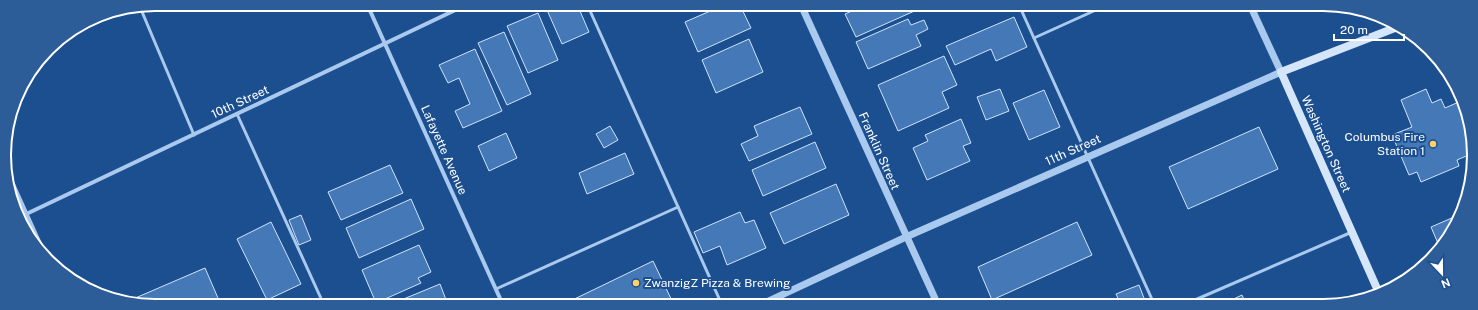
<svg xmlns="http://www.w3.org/2000/svg" width="1478" height="310" font-family="'Public Sans',sans-serif">
<rect width="100%" height="100%" fill="#1b4f8f"/>
<g fill="#4478b7" stroke="#cfe3fa">
<path d="M559,4H577L589,32L562,44L547,10Z"/>
<path d="M724,5H740L751,28L698,52L685,22Z"/>
<path d="M866,5H928L856,37L845,14Z"/>
<path d="M538,13L558,60L528,73L507,26Z"/>
<path d="M1014,17L1027,47L996,61L991,49L955,65L946,46Z"/>
<path d="M908,19L911,25L924,20L928,29L916,35L921,46L868,69L856,42Z"/>
<path d="M504,32L531,94L507,105L478,43Z"/>
<path d="M749,39L763,72L716,93L702,60Z"/>
<path d="M475,49L502,111L463,128L455,111L470,104L459,78L448,83L439,65Z"/>
<path d="M944,56L957,85L942,92L949,108L898,131L878,85Z"/>
<path d="M1000,89L1009,111L986,120L977,97Z"/>
<path d="M1426,89L1432,103L1441,99L1445,108L1461,101L1469,116L1471,154L1457,160L1459,166L1421,182L1417,172L1409,175L1392,135L1412,127L1401,100Z"/>
<path d="M1044,90L1060,127L1029,140L1013,103Z"/>
<path d="M800,107L812,134L749,161L741,144L758,136L754,126Z"/>
<path d="M961,119L971,143L963,146L970,161L927,180L913,148L928,141L925,135Z"/>
<path d="M610,126L618,140L604,148L596,134Z"/>
<path d="M1259,127L1278,169L1188,209L1169,167Z"/>
<path d="M506,133L517,158L489,171L478,146Z"/>
<path d="M815,142L826,168L763,196L752,170Z"/>
<path d="M625,153L634,174L587,194L579,173Z"/>
<path d="M390,165L403,193L341,220L328,192Z"/>
<path d="M836,184L849,215L784,244L770,213Z"/>
<path d="M411,199L424,229L359,258L346,228Z"/>
<path d="M740,212L745,223L754,220L766,248L727,265L720,246L703,253L694,232Z"/>
<path d="M1461,214L1459,222L1440,248L1431,227Z"/>
<path d="M301,215L311,240L299,245L289,220Z"/>
<path d="M271,222L301,284L267,300L237,239Z"/>
<path d="M1077,222L1092,255L992,300L978,267Z"/>
<path d="M419,245L431,272L418,278L421,283L376,303L362,270Z"/>
<path d="M653,261L674,305H562Z"/>
<path d="M205,268L221,305L135,304L133,299Z"/>
<path d="M440,284L448,305H389Z"/>
<path d="M1139,285L1147,306L1121,305L1116,294Z"/>
<path d="M1242,295L1247,306H1219Z"/>
</g>
<g fill="none" stroke-linecap="round" stroke-linejoin="round">
<g stroke="#a9c9ee" stroke-width="3">
<path d="M587,4L722,305"/>
<path d="M1019,5L1155,306"/>
<path d="M140,7L194,135"/>
<path d="M1034,38L1107,5"/>
<path d="M237,114L324,305"/>
<path d="M496,289L678,207"/>
<path d="M1181,306L1352,232"/>
</g>
<g stroke="#a9c9ee" stroke-width="4">
<path d="M367,4L503,305"/>
<path d="M8,173L47,259"/>
<path d="M20,217L468,4"/>
</g>
<g stroke="#a9c9ee" stroke-width="7">
<path d="M801,5L938,305"/>
<path d="M760,305L906,237L1281,72L1250,5"/>
</g>
<path stroke="#d6e6fa" stroke-width="8" d="M1379,293L1281,72L1400,26"/>
</g>
<g fill="#ffd166" stroke="#1b4f8f" stroke-width="1.5">
<circle cx="1433" cy="144" r="4"/>
<circle cx="636" cy="283" r="4"/>
</g>
<g text-anchor="middle" stroke-width="4" stroke-linejoin="round" paint-order="stroke">
<g font-size="12" fill="#fff" stroke="#1b4f8f">
<text transform="translate(240 102) rotate(-25)" y="4">10th Street</text>
<text transform="translate(1326 144) rotate(66)" y="4">Washington Street</text>
<text transform="translate(444 150) rotate(66)" y="4">Lafayette Avenue</text>
<text transform="translate(1073 150) rotate(-24)" y="4">11th Street</text>
<text transform="translate(879 151) rotate(66)" y="4">Franklin Street</text>
</g>
<g font-size="12" fill="#fff" stroke="#1b4f8f" text-anchor="end">
<text x="1425" y="141">Columbus Fire<tspan x="1425" dy="14">Station 1</tspan></text>
<text x="644" y="287" text-anchor="start">ZwanzigZ Pizza &amp; Brewing</text>
</g>
</g>
<path d="M0 0H1478V310H0ZM155 11H1323A144 144 0 0 1 1467 155V155A144 144 0 0 1 1323 299H155A144 144 0 0 1 11 155V155A144 144 0 0 1 155 11Z" fill="#2d5d98" fill-rule="evenodd"/>
<path fill="none" stroke="#fff" stroke-width="2" d="M155 11H1323A144 144 0 0 1 1467 155V155A144 144 0 0 1 1323 299H155A144 144 0 0 1 11 155V155A144 144 0 0 1 155 11Z"/>
<g transform="translate(1442 274) rotate(158)" stroke="#1b4f8f" stroke-width="3" paint-order="stroke">
<path d="M0-3L7 15L0 10L-7 15Z" fill="#ffffff"/>
<text y="-6" font-size="11" font-weight="bold" text-anchor="middle" fill="#ffffff">N</text>
</g>
<path d="M1334 34v6h70v-6" fill="none" stroke="#ffffff" stroke-width="2"/>
<text x="1340" y="34" font-size="12" fill="#ffffff" stroke="#1b4f8f" stroke-width="3" paint-order="stroke">20 m</text>
</svg>
